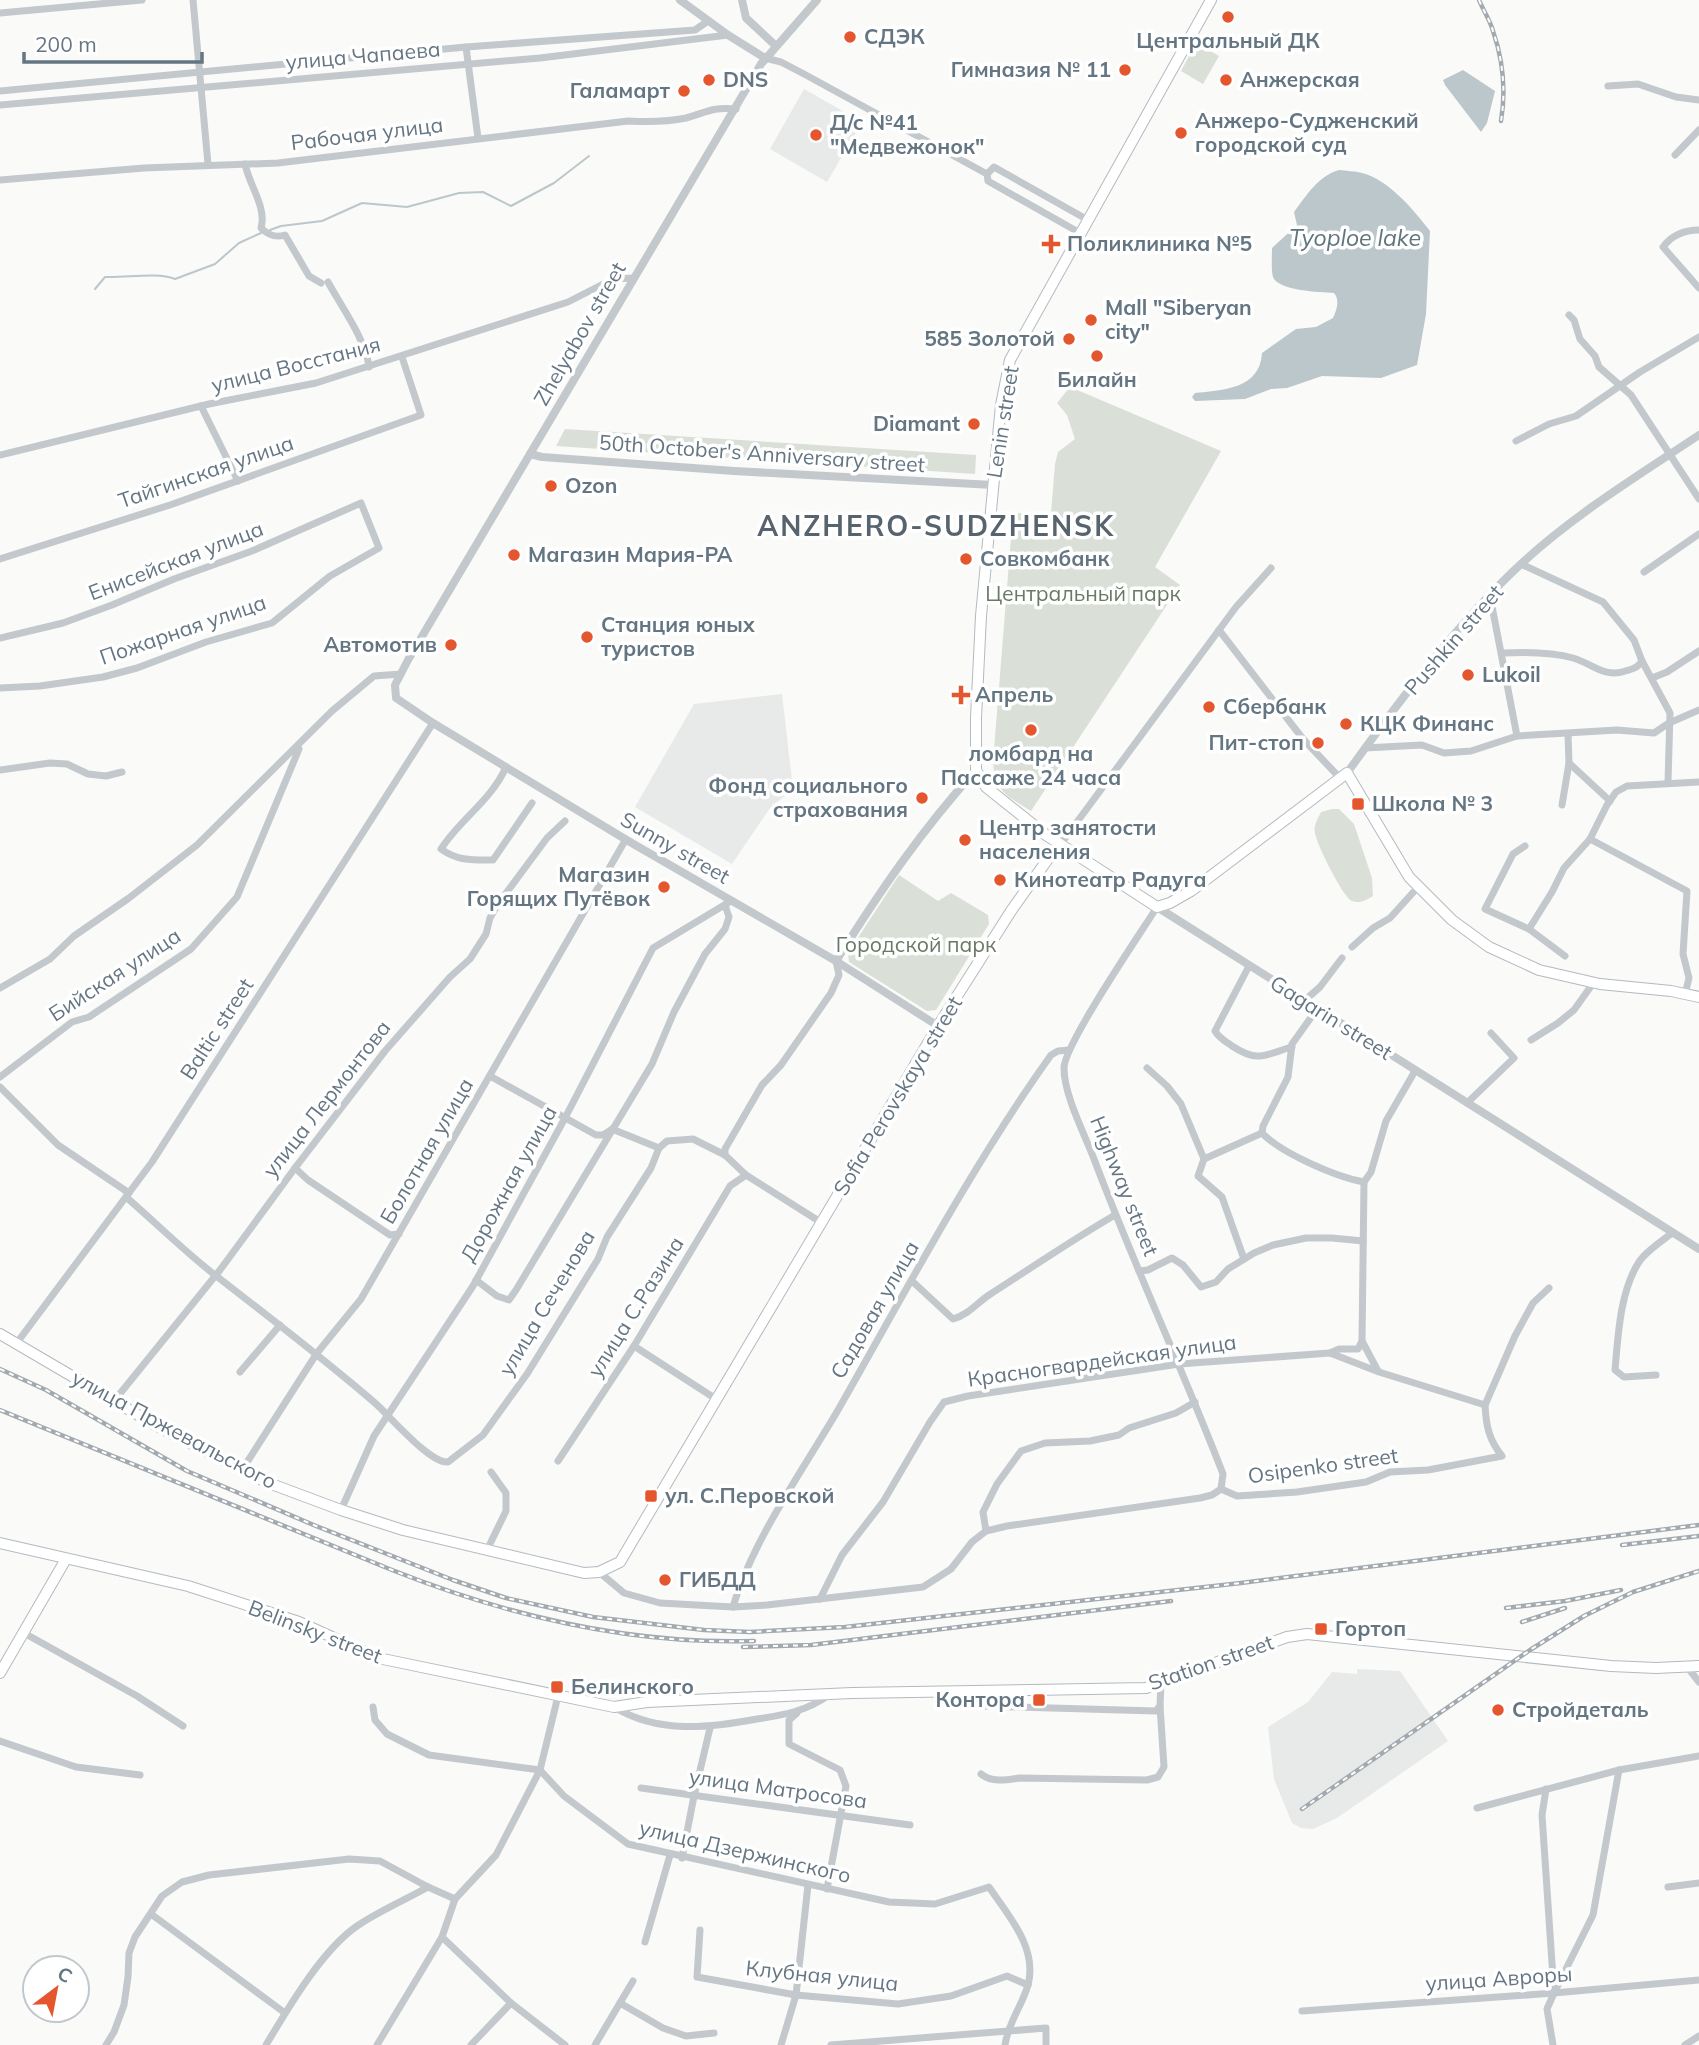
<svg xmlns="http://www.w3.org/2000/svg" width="1699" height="2045" font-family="Mulish,sans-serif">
<rect width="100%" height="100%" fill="#fafaf8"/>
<g fill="#e8e9e9">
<path d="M804,89L862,122L827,182L770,149Z"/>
<path d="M782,694L793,789L770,808L732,864L635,807L694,704Z"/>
<path d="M1357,1669L1400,1671L1448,1741L1337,1818L1313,1829L1301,1828L1292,1823L1274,1779L1268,1727L1308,1702L1332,1672L1357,1674Z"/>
</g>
<g fill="#dadfd7">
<path d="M1196,43L1219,56L1203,84L1181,71Z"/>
<path d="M1070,387L1221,451L1155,567L1180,585L1031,811C1006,795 996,793 993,762L1013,513L1051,514L1055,464L1058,452L1075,439L1067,415L1057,403Z"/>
<path d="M565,429L976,455L975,474L556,446Z"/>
<path d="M1332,809H1339L1354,824L1372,878L1373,896C1366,900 1360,904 1352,901C1343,897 1317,845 1315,833C1313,825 1318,819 1321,812Z"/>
<path d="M899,875L938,901L951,893L988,915L989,924L936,1010L927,1011L849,962L848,953Z"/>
</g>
<g fill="#bbc7cb">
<path d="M1463,70L1495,91L1487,123L1481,132L1445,85L1443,80Z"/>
<path d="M1339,170C1346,171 1355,171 1362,173C1389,180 1413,209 1430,231L1426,314L1417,365L1381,378L1322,376L1287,388L1271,389L1245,399L1195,401L1192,397L1195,393C1223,390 1260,389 1262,353L1296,329L1316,327L1333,318C1337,309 1340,300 1334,293C1321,292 1278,291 1273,277C1271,269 1272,257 1272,248L1297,225L1294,212C1307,195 1318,176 1339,170Z"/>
</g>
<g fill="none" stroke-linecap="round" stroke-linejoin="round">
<g stroke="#bbc7cb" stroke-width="2">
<path d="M270,230L281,226L322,221L362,203L407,207L459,193L483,192L511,206L554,183L589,156"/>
<path d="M95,289L105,277C127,278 156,272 175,279L215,264L239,243L261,233"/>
</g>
<defs>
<g id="secondary">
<path d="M1211,0L1010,360L1001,405L981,616L976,718V770L986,787L1046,835L1157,907L1170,903L1191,891L1347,773L1409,877L1452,920L1489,947L1539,970L1600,984L1671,991L1699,997"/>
<path d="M0,1334L157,1426L266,1482L341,1510L403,1530L584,1573L599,1572L620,1562L938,1026L1011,911L1050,856L1060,845"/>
<path d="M0,1543L188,1586L299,1622L378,1658L614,1707L647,1702L852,1693L1146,1688L1287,1637L1307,1634L1611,1666L1656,1668L1699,1666"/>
<path d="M0,1673L66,1559"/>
</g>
</defs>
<use href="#secondary" stroke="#b3babf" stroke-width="12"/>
<g stroke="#c3c8cc" stroke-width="7">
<path d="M193,0L208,164"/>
<path d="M0,13L142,0"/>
<path d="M466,47L478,138"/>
<path d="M765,58L781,62L804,74L987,174L988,181L1080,233"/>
<path d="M1608,86L1638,84L1676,97L1699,100"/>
<path d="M0,91L466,47L695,30L708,21"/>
<path d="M0,105L540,58L728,35"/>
<path d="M1675,155L1699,130"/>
<path d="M245,164C249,185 267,207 261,228C268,235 275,238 285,235L309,276L321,283"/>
<path d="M987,174L994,167L1088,220"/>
<path d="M0,180L144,168L278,163L628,121C647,122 667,122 686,118C708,112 711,107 736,109"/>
<path d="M1699,230C1684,230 1672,235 1663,247L1699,288"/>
<path d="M328,282C341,306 366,340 369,367"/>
<path d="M1569,315L1574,320L1580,339L1595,356L1599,367L1631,395L1699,499"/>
<path d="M201,406L238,481"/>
<path d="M1516,441L1549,424L1576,416L1640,372L1699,337"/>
<path d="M0,455L209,404L316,383L568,302L613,279L634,278"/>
<path d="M0,559L170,505L421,415L402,357"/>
<path d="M1521,564L1603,602L1634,640L1642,661L1670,713L1668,782"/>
<path d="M1644,572L1699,534"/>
<path d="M1490,596L1517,736"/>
<path d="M1219,630L1303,739L1340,778"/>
<path d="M0,638L63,623L112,605L174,579L252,551L361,503L379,548L330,576L272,623L206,642L137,668L103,677L40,686L0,688"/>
<path d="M1503,653C1525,652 1552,652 1573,658C1596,665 1604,679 1629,670C1635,668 1638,667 1642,661"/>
<path d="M1652,678L1667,672L1699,651"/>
<path d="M1568,734L1569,763L1610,801"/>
<path d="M1365,748L1422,745L1444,753L1471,751L1517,736L1617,730L1654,733L1669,723L1699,710"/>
<path d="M506,767C491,801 460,819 441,849C457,861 473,860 493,860L532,803"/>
<path d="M0,770L50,763L67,764L88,774L106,776L122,772"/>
<path d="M1562,805L1569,763"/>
<path d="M1590,839L1687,891L1683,954L1689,978L1685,994"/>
<path d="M1060,845L1236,607L1271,568"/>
<path d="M1525,846L1513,854L1485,909L1529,929"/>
<path d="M1157,907C1140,934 1064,1045 1064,1068C1064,1095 1084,1133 1094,1159C1134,1265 1182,1368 1223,1474L1221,1489"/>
<path d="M1352,947L1373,928L1390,918L1418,887"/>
<path d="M1565,956L1529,929L1552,892L1564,868L1590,839L1607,805L1616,792L1627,786L1699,782"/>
<path d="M1249,966L1215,1031C1219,1038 1225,1041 1232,1046C1258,1063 1264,1055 1292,1047"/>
<path d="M0,988L50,959L74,936L129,898L197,845L332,711L374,676L401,674"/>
<path d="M1304,1001L1320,987L1342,958"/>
<path d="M1531,1040L1558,1023L1574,1010L1594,982"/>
<path d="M1147,1068L1167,1086L1181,1104L1204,1159"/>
<path d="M490,1076L596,1135H603L611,1130"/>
<path d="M0,1077L72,1022L89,1017L191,949L237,897L299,749"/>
<path d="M0,1087L58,1145L129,1193"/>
<path d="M1467,1103L1514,1058L1491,1033"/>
<path d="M612,1129L659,1148L667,1141L693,1139L725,1155L746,1175L822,1223"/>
<path d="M1262,1133C1281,1153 1336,1177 1364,1182"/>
<path d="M725,1155V1149L762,1085L781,1065L831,993L839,975L836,961"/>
<path d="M295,1168L308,1180L390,1235L399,1234"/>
<path d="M126,1197C156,1223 184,1251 215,1275C269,1317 323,1358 375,1403C390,1416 430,1464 448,1462L483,1435L527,1374L598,1259L607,1237L651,1168L659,1148"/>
<path d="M1244,1259L1222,1197L1198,1176L1204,1159L1262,1133L1263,1126L1288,1077L1292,1044L1317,1009"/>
<path d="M1139,1271L1148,1270L1172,1258L1183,1265L1201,1287L1216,1282L1228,1269L1254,1253L1273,1245L1306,1238H1332L1363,1241"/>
<path d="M476,1280L497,1296L509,1300L516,1290L652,1064L674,1012L705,954L725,929L729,917L725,905"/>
<path d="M912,1281L953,1319C969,1314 976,1304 989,1295C1031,1268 1072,1240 1115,1215"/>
<path d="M16,1344L152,1162L433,723"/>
<path d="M634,1346L716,1399"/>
<path d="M1378,1371L1362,1341L1364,1182L1371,1172L1386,1121L1415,1071"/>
<path d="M240,1372L280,1325"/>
<path d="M1656,1375L1624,1377L1615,1370C1618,1336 1620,1291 1639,1262C1646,1251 1661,1242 1672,1233"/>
<path d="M114,1401L220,1270L295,1168L385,1051L450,977L470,959L486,934L490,918L498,904L547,838L565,821"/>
<path d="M1485,1405L1515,1336L1533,1303L1549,1288"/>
<path d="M558,1461L634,1346L730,1186L746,1175"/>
<path d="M242,1470L317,1353L361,1299L626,839"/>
<path d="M1221,1489L1237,1496L1297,1492L1366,1482L1390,1472L1428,1470L1502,1456C1489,1440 1486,1426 1485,1405L1379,1372L1330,1353L1339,1349H1358L1362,1341"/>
<path d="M341,1510L374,1436L473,1286L565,1118L653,948L731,901"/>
<path d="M986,1531L983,1512L997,1484L1021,1451L1045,1443L1090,1441L1119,1435L1129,1428L1176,1413L1195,1402"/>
<path d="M487,1550L506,1511V1493L491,1472"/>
<path d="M599,1572L624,1593L660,1603L733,1607L767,1605L923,1587L951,1569L972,1542L986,1531L1007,1526L1200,1498L1212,1495L1221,1489"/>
<path d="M820,1599L842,1555L883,1502L930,1422L944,1402L968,1396L1179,1364L1330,1353"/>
<path d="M733,1607C752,1541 803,1470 838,1410C906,1291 971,1167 1051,1055L1058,1051L1069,1050"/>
<path d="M24,1633L137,1696L183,1726"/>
<path d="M1688,1668L1699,1682"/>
<path d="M937,1691L940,1700L945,1705L1156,1711L1160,1706L1161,1683"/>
<path d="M373,1707L375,1720L387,1734L429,1755L540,1770L564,1796L628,1844L889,1902L935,1904L989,1887C1008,1915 1038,1948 1028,1985C1022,2006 1008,2023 1005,2045"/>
<path d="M614,1707C658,1734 709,1728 757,1719C784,1715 807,1711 829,1695"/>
<path d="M797,1713L789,1720V1744L840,1770L846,1786L827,1889"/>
<path d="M0,1741L76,1767L140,1775"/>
<path d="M981,1774C992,1783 1006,1780 1019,1778L1147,1780L1158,1777L1164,1767L1160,1706"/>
<path d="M641,1788L910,1825"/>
<path d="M1546,1789L1542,1815L1554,1993L1547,2009L1553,2045"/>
<path d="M1477,1808L1619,1770L1699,1756"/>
<path d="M682,1858L694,1796L710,1728"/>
<path d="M1668,1887L1699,1883"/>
<path d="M151,1914L285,2013"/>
<path d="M700,1930L697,1977L796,1995L898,2004L951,1996L1007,1976L1028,1985"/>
<path d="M442,1937L511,2003L565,2045"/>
<path d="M645,1942L670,1855"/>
<path d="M1554,1993L1593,1915L1619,1770"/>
<path d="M620,2003L663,2028L686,2036L714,2033"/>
<path d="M1302,2011L1554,1993L1699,1980"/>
<path d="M106,2045L114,2032L124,2005L128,1977L129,1953L135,1937L162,1896L182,1882L209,1875L349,1859L380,1861L428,1887L455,1899"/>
<path d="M266,2045C288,2008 322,1950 357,1926C379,1911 405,1900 428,1887"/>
<path d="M377,2045L442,1937L455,1899L496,1855L540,1770L558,1696"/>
<path d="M471,2045L511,2003"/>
<path d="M595,2045L633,1981"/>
<path d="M781,2045L796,1995L808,1885"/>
<path d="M831,2045L1046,2028V2045"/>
<path d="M1685,2045L1699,2036"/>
</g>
<g stroke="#c3c8cc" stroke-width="8">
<path d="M680,0L728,35L765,58"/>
<path d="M742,0L746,18L776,46"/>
<path d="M817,0L761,64L408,660L395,685L396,698L433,723L630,842L836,961L938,1026"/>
<path d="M530,454L542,457L734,471L993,485"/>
<path d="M1347,773C1397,704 1459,621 1522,563C1575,514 1639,475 1699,435"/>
<path d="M1157,907L1699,1249"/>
<path d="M836,961C880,891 921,831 976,770"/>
</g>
<use href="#secondary" stroke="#fff" stroke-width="10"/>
<defs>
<g id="rail">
<path d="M1479,0C1483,10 1490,20 1493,31C1503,60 1506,91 1501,121"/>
<path d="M0,1369L46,1390L187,1471L316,1526L453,1580L506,1598L593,1617L704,1630L750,1632L845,1627L1241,1583L1699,1525"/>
<path d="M0,1410L392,1570C508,1616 629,1645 754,1641"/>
<path d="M1622,1545L1699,1536"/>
<path d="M1506,1608L1565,1601L1621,1590"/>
<path d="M1522,1622L1565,1608"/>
<path d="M743,1647L811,1645L1171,1601"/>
<path d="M1302,1809L1530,1650L1584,1616L1633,1592L1699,1571"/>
</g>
</defs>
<use href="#rail" stroke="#a2aab0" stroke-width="4.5"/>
<use href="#rail" stroke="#fff" stroke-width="2" stroke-dasharray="5" stroke-linecap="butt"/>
</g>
<g fill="#e4572e" stroke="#fff" stroke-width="2.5">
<circle cx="1228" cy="17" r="7"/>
<circle cx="850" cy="37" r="7"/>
<circle cx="1125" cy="70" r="7"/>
<circle cx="709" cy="80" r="7"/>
<circle cx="1226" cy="80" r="7"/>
<circle cx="684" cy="91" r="7"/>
<circle cx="1181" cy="133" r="7"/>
<circle cx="816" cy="135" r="7"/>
<path d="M1047.5 233.5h7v7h7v7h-7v7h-7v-7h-7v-7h7z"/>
<circle cx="1091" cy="320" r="7"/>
<circle cx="1069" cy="339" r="7"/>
<circle cx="1097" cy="356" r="7"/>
<circle cx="974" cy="424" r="7"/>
<circle cx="551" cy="486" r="7"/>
<circle cx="514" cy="555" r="7"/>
<circle cx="966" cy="559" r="7"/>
<circle cx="587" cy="637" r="7"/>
<circle cx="451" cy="645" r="7"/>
<circle cx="1468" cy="675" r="7"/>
<path d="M957.5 684.5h7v7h7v7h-7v7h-7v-7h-7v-7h7z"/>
<circle cx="1209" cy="707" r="7"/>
<circle cx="1346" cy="724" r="7"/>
<circle cx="1031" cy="730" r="7"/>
<circle cx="1318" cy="743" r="7"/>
<circle cx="922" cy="798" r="7"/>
<rect x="1351" y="797" width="14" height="14" rx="3.5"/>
<circle cx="965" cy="840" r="7"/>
<circle cx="1000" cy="880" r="7"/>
<circle cx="664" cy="887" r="7"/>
<rect x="644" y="1489" width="14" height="14" rx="3.5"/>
<circle cx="665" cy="1580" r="7"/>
<rect x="1314" y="1622" width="14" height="14" rx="3.5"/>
<rect x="550" y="1680" width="14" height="14" rx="3.5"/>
<rect x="1032" y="1693" width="14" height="14" rx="3.5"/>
<circle cx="1498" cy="1710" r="7"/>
</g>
<g text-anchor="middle" stroke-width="7" stroke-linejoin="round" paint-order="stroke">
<g font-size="21" font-weight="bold" fill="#657683" stroke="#fff" text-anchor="start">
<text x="864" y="44">СДЭК</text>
<text x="1228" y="48" text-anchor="middle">Центральный ДК</text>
<text x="1111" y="77" text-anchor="end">Гимназия № 11</text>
<text x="723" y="87">DNS</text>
<text x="1240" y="87">Анжерская</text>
<text x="670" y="98" text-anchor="end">Галамарт</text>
<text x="1195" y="128">Анжеро-Судженский<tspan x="1195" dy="24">городской суд</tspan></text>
<text x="830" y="130">Д/с №41<tspan x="830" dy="24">"Медвежонок"</tspan></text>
<text x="1067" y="251">Поликлиника №5</text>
<text x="1105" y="315">Mall "Siberyan<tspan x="1105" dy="24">city"</tspan></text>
<text x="1055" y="346" text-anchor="end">585 Золотой</text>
<text x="1097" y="387" text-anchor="middle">Билайн</text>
<text x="960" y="431" text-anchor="end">Diamant</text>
<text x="565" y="493">Ozon</text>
<text x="528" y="562">Магазин Мария-РА</text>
<text x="980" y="566">Совкомбанк</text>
<text x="601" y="632">Станция юных<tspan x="601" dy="24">туристов</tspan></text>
<text x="437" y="652" text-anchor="end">Автомотив</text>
<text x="1482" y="682">Lukoil</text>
<text x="975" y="702">Апрель</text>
<text x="1223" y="714">Сбербанк</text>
<text x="1360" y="731">КЦК Финанс</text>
<text x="1304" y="750" text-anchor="end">Пит-стоп</text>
<text x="1031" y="761" text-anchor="middle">ломбард на<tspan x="1031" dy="24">Пассаже 24 часа</tspan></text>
<text x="908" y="793" text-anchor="end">Фонд социального<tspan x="908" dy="24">страхования</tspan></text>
<text x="1372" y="811">Школа № 3</text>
<text x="979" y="835">Центр занятости<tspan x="979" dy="24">населения</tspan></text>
<text x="650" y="882" text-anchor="end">Магазин<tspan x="650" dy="24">Горящих Путёвок</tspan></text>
<text x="1014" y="887">Кинотеатр Радуга</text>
<text x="665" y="1503">ул. С.Перовской</text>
<text x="679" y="1587">ГИБДД</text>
<text x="1335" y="1636">Гортоп</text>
<text x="571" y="1694">Белинского</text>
<text x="1025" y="1707" text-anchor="end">Контора</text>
<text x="1512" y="1717">Стройдеталь</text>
</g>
<g font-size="21" fill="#657683" stroke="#fff">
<text transform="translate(363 56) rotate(-5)" y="7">улица Чапаева</text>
<text transform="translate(367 134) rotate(-7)" y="7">Рабочая улица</text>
<text transform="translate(580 334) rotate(-60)" y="7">Zhelyabov street</text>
<text transform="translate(296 365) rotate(-14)" y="7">улица Восстания</text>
<text transform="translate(1003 422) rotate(-81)" y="7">Lenin street</text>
<text transform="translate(762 454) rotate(4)" y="7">50th October's Anniversary street</text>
<text transform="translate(206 472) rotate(-19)" y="7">Тайгинская улица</text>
<text transform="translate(176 561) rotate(-21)" y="7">Енисейская улица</text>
<text transform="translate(183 630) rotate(-19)" y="7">Пожарная улица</text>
<text transform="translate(1454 640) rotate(-49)" y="7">Pushkin street</text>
<text transform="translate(675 848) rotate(30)" y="7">Sunny street</text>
<text transform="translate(115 975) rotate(-33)" y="7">Бийская улица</text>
<text transform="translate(1331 1018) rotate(32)" y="7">Gagarin street</text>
<text transform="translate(217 1029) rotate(-57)" y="7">Baltic street</text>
<text transform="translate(898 1096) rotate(-59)" y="7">Sofia Perovskaya street</text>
<text transform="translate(327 1099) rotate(-52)" y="7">улица Лермонтова</text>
<text transform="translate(427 1151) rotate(-60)" y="7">Болотная улица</text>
<text transform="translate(509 1184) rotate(-61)" y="7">Дорожная улица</text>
<text transform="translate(1124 1186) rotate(68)" y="7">Highway street</text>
<text transform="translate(547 1303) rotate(-59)" y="7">улица Сеченова</text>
<text transform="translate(636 1307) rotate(-58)" y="7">улица С.Разина</text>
<text transform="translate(875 1310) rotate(-60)" y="7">Садовая улица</text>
<text transform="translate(1102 1361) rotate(-8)" y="7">Красногвардейская улица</text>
<text transform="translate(174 1430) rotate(28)" y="7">улица Пржевальского</text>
<text transform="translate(1323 1466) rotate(-8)" y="7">Osipenko street</text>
<text transform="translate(315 1632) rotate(21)" y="7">Belinsky street</text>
<text transform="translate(1211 1663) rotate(-19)" y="7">Station street</text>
<text transform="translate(778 1789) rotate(8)" y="7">улица Матросова</text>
<text transform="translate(745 1852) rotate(13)" y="7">улица Дзержинского</text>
<text transform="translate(822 1976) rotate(6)" y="7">Клубная улица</text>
<text transform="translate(1499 1979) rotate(-4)" y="7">улица Авроры</text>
</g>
<g font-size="21" fill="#687a64" stroke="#fff">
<text x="1083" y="601">Центральный парк</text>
<text x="916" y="952">Городской парк</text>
</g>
<g font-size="23" font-style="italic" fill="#60757c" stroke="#fff">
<text x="1355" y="246">Tyoploe lake</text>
</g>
<g font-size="28" font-weight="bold" letter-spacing="2" fill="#57646e" stroke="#fff">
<text x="936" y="536">ANZHERO-SUDZHENSK</text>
</g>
</g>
<g transform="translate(56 1989) rotate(32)"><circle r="33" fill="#ffffff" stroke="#c1c8cd" stroke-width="2"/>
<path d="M0-5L12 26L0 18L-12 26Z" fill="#e4572e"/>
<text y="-10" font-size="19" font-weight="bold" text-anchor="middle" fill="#657683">С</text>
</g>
<path d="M24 52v10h178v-10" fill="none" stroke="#657683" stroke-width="3.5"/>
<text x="35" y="52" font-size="21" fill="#657683" stroke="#ffffff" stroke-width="5" paint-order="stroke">200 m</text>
</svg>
